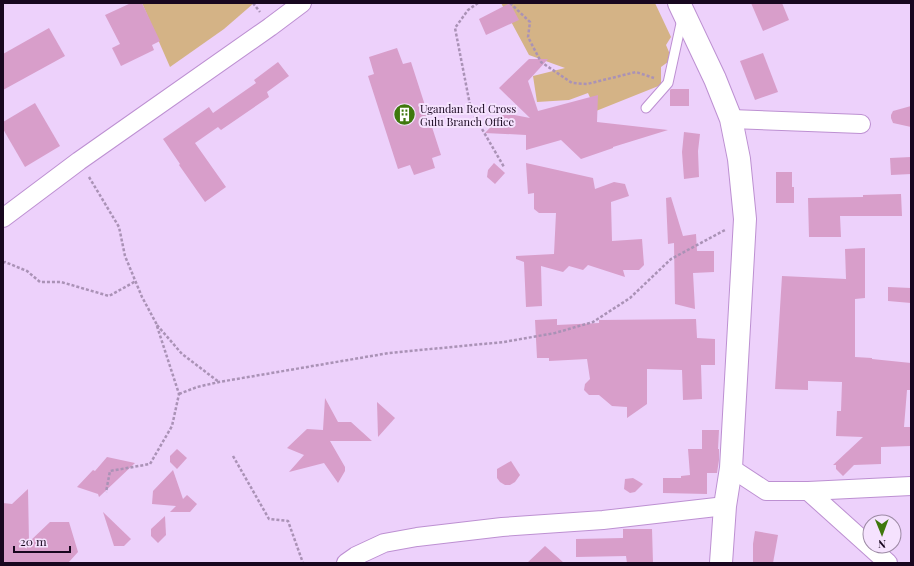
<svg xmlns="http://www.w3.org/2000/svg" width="914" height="566" font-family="'Playfair Display',serif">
<rect width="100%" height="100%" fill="#edd1fb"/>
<g fill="#d4b386">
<path d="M142,3H254L224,29L170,67Z"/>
<path d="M501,3H655L671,37L666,45L672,59L661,67V85L596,111L588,93L569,100L537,102L533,76L565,68L529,55Z"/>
</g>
<g fill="#d89eca">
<path d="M131,3H142L160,41L152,45L154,50L121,66L112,48L120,44L105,15Z"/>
<path d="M510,3L519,20L486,35L479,19Z"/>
<path d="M751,3H782L789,20L763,31Z"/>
<path d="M49,28L65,56L3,90V54Z"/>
<path d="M397,48L403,64L411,62L441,155L432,158L435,168L414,175L410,165L398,169L368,76L374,74L369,57Z"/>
<path d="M763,53L778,92L755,100L740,61Z"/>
<path d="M529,59H548L528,81L538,111L598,95L597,122L668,130L613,147V148L581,159L561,140L526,150V135L485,133L504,113L530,118L499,88Z"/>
<path d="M278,62L289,76L267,92L269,97L221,130L218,127L195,143L226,187L205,202L179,165L180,164L163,139L209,107L213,113L256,83L254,80Z"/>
<path d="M671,89H689V106H670V90Z"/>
<path d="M35,103L60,146L25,167L3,129V122Z"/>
<path d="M911,106V127L893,123L891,118V115L893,111Z"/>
<path d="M684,132L700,134L698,151L699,177L684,179L682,152Z"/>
<path d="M911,157V174L891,175L890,158Z"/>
<path d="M494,163L505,173L495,184L487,177L488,170Z"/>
<path d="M526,163L593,178L595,189L614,182L625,184L629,196L611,202L612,241L642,239L644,265L639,270H623L625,277L588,265L583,270L569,266L563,272L541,266L542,306L526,307L524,262L516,259V256L554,254L556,213H539L534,209V193L528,194Z"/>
<path d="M776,172H792V187H794V203H776Z"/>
<path d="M901,194L902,216H840L841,237H809L808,198L863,197V195Z"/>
<path d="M671,197L683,236L696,234L697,251H714V272L693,273L695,309L675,304L674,243L668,244L666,198Z"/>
<path d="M865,248V298L855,299V357L872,358V359L911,363V390H907L904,427H911V446L881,447V464L854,465L843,476L836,469V465H833L863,437L836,436L837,411H841L842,382L808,381V390L775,389L782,276L846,279L845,249Z"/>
<path d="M888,287L911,288V303L888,301Z"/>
<path d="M557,319V325L599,323V320L696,319L697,338L715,339V365H701L702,399L683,400L682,370L647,369V404L627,418V407L612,406L599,395H589L584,390L585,384L590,379L587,359L549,361V358H537L535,320Z"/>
<path d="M325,398L338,422H351L372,441H330L345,467V471L338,483L324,463L289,472L304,455L287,448L307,429L323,430Z"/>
<path d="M377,402L395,418L378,437Z"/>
<path d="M702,430H719L718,449H719V460L717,473H707V494L663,493V478H681V476L690,475L688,449H702Z"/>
<path d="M177,449L187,458L177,469L170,462V456Z"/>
<path d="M107,457L135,463L99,497L98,494L77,487L93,470L95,471Z"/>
<path d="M511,461L520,475L515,482L510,485H505L500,482L497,478V469Z"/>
<path d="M173,470L183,499L187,495L197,504L190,512H170L176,506L152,504L153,491Z"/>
<path d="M633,478L643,484L635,492L630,493L624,489L625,479Z"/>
<path d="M28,489L29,542L50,522H69L78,552L68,563H3V503L12,504Z"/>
<path d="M103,512L131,539L124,546H114Z"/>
<path d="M165,516L166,535L158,543L151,536V529Z"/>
<path d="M623,529H652L653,563H627L626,556L576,557V539L623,538Z"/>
<path d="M755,531L778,535L773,563H753V544Z"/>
<path d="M545,546L564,563H527Z"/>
</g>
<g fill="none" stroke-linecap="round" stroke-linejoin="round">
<defs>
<path id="service" d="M646,108L668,83L682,19"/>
<g id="minor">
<path d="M731,119L861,124"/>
<path d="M3,218L79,161L270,27L302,3"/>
<path d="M731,468L766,491H808L911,486"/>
<path d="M808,491L888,563"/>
<path d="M346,563L356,556L384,543L417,537L502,527L603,520L725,506"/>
</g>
<path id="tertiary" d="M679,3L715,79L731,119L739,159L745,219L731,468L725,506L721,563"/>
</defs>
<use href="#service" stroke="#bd90d2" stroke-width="11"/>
<use href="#minor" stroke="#bd90d2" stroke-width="20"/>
<use href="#tertiary" stroke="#bd90d2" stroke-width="24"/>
<g stroke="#aa92b6" stroke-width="2.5" stroke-dasharray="3 2" stroke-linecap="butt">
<path d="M253,3L260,12"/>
<path d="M478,3L468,10L455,28L471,110L504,167"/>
<path d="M510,3L530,22L528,37L541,62L572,83L587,84L636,72L654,78"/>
<path d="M89,177L119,227L125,256L142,297L156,323L179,394L172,426L150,464L110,471L106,492"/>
<path d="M3,263L5,262L27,271L40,282H61L109,296L136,281"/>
<path d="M157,325L182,354L219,382"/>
<path d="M179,394L197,387L219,382L389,353L504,342L555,333L593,322L630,298L671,259L725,230"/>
<path d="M233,456L269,519L288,521L303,563"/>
</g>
<use href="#service" stroke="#fff" stroke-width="9"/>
<use href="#minor" stroke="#fff" stroke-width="18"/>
<use href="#tertiary" stroke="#fff" stroke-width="22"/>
</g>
<defs>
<symbol id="building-disc" viewBox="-11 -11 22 22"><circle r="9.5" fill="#3f780d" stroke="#f5e2fe"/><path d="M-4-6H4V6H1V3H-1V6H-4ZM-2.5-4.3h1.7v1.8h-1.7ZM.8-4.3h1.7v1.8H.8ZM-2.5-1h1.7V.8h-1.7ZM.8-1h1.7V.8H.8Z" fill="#fff"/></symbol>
</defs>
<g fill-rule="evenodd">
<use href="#building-disc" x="392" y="102" width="25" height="25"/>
</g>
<g text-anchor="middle" stroke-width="4" stroke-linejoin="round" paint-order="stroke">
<g font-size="11" fill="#18071f" stroke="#f5e2fe" text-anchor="start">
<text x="420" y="113">Ugandan Red Cross<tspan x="420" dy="13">Gulu Branch Office</tspan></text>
</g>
</g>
<rect width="914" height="566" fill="none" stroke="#18071f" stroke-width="8"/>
<g transform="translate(882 534) rotate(179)"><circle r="19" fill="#f5e2fe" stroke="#9d8aa5"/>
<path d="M0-3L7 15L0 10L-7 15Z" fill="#3f780d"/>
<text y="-6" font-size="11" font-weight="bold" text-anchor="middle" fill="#18071f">N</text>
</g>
<path d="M14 546v6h56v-6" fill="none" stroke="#18071f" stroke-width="2"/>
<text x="20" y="546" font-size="12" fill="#18071f" stroke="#f5e2fe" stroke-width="3" paint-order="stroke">20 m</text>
</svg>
